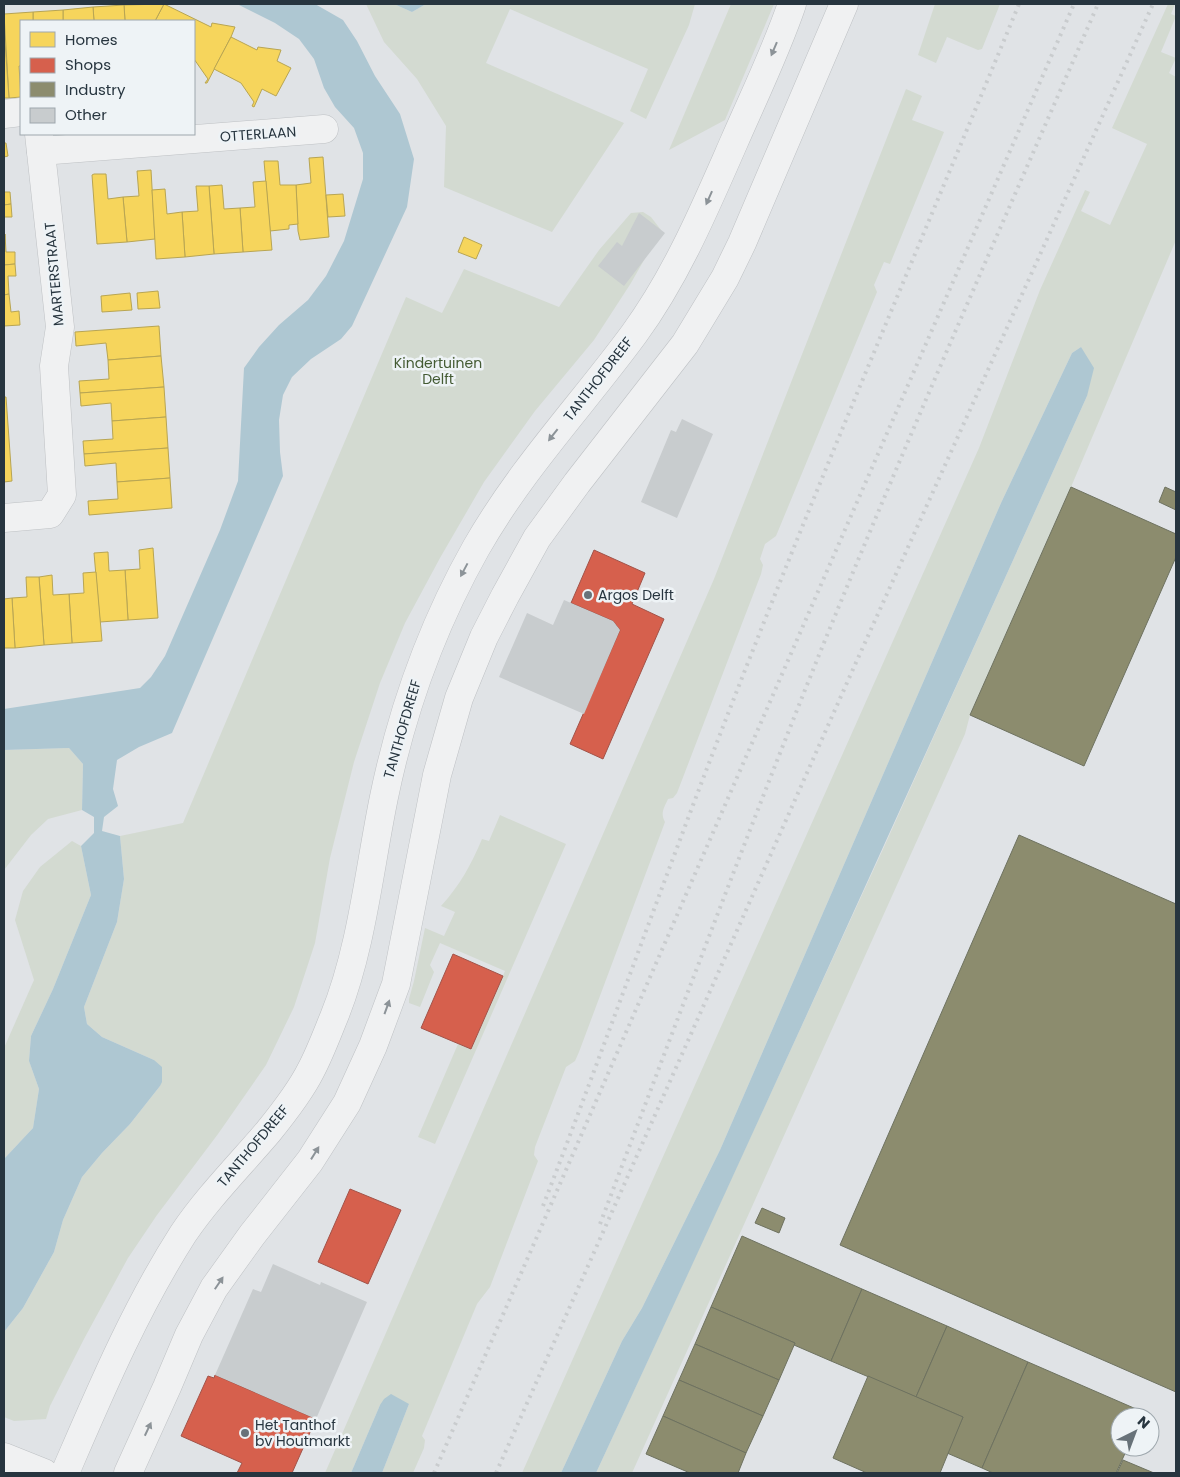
<svg xmlns="http://www.w3.org/2000/svg" width="1180" height="1477" font-family="Poppins,sans-serif">
<rect width="100%" height="100%" fill="#e0e3e6"/>
<g fill="#d3dad1">
<path d="M366,4H394L412,12L426,4H695L689,25L646,119L630,111L648,69L510,9L486,63L624,123L552,232L444,187L446,126L417,79L384,42Z"/>
<path d="M731,4H774L725,120L669,150Z"/>
<path d="M935,4H1000L982,49L978,50L947,37L936,63L918,55Z"/>
<path d="M1168,4H1175L1171,14L1176,16L1161,52L1176,58L1169,73L1176,77V240L1071,487L970,715L965,734L632,1473H596L884,847L1087,396L1081,347L1072,353L1001,503L720,1150L642,1308L622,1341L561,1473H522L979,448L1040,290L1085,190L1090,192L1081,211L1110,225L1147,144L1112,128Z"/>
<path d="M906,89L922,96L912,120L944,132L890,264L884,262L874,285L877,292L776,536L765,544L760,559L763,565L761,574L677,793L673,798L668,799C664,808 660,813 665,822L579,1052L575,1061L566,1067L535,1147L534,1155L538,1161L490,1287L477,1304L422,1436L425,1440L424,1448L413,1473H382L409,1404L380,1405L351,1473H325L714,579Z"/>
<path d="M643,212L651,217L661,230L631,283L594,340L535,411L484,482L440,558L405,623L380,683L354,762L330,858L315,943L294,1007L266,1065L218,1134L157,1215L128,1258L84,1339L50,1406L46,1419L14,1421L4,1417V1332L23,1308L54,1252L63,1220L82,1177L102,1153L130,1124L160,1086L154,1060L102,1037L87,1024L84,1007L117,922L124,879L120,836L183,823L406,297L442,313L464,269L559,307L599,250L631,213Z"/>
<path d="M69,748L83,764L82,810L48,819L31,835L4,870V750Z"/>
<path d="M500,815L566,844L435,1144L418,1137L458,1044L471,1049L505,971L440,943L430,965L434,972L420,1007L409,1003V999L414,981L425,928L444,936L455,912L441,906C460,885 471,865 482,839L489,841Z"/>
<path d="M72,841L81,846L91,895L53,989L31,1036L29,1061L39,1089L33,1128L4,1159V1048L34,980L15,920L23,891L40,867Z"/>
</g>
<g fill="#aec7d2">
<path d="M237,4H315L343,20L357,41L375,76L400,114L414,159L407,207L352,326L341,339L311,359L292,377L283,395L279,420L280,452L283,476L172,733L139,747L117,760L113,789L118,806L104,817L102,831L120,836L124,879L117,922L84,1007L87,1024L102,1037L154,1060L162,1067V1082L160,1086L130,1124L102,1153L82,1177L63,1220L54,1252L23,1308L4,1332V1159L33,1128L39,1089L29,1061L31,1036L53,989L91,895L81,846L94,833V817L82,810L83,764L69,748L4,750V709L140,688L151,677L165,656L220,530L238,481L244,368L259,347L279,325L308,300L326,276L344,241L363,179V153L354,128L335,107L324,88L314,59L299,39L275,23Z"/>
<path d="M394,4H426L412,12Z"/>
<path d="M1081,347L1094,368L1087,396C925,756 762,1115 596,1473H561L622,1341L642,1308L720,1150L1001,503L1072,353Z"/>
<path d="M391,1394L409,1404L382,1473H351L380,1405L384,1399Z"/>
</g>
<g fill="#f6d55c" stroke="#b8a553">
<path d="M164,4L211,27L212,23L235,27L231,37L207,83H205L208,79L194,59V21H155Z"/>
<path d="M164,4L155,21H125L124,5Z"/>
<path d="M124,5L125,21H94L93,7Z"/>
<path d="M93,7L94,21H63V10Z"/>
<path d="M63,10V21H33V12Z"/>
<path d="M33,12V21H21V66H19L21,97L9,98L4,14Z"/>
<path d="M4,28L9,98H4Z"/>
<path d="M231,37L257,50L258,47L281,50L277,61L291,68L276,96L262,89L254,107L252,106L254,102L241,83L214,69Z"/>
<path d="M4,143H6L8,156L4,157Z"/>
<path d="M323,157L329,237L300,240L298,231L296,185L311,183L309,158Z"/>
<path d="M264,161H278L280,185H296L298,224L289,225V229L270,231Z"/>
<path d="M151,170L155,239L127,242L123,197L139,196L137,171Z"/>
<path d="M94,174H106L108,199L123,197L127,242L97,244L92,175Z"/>
<path d="M266,181L272,250L243,252L240,208L255,207L253,182Z"/>
<path d="M222,185L224,209L240,208L243,252L214,254L209,186Z"/>
<path d="M196,186H209L214,254L185,257L182,212L198,211Z"/>
<path d="M165,189L167,214L182,212L185,257L156,259L152,190Z"/>
<path d="M4,192H10L11,204L4,205Z"/>
<path d="M343,194L345,216L328,217L326,195Z"/>
<path d="M11,204L12,217H4V235V205Z"/>
<path d="M5,234L6,252H15V264L4,265Z"/>
<path d="M464,237L482,245L476,259L458,252Z"/>
<path d="M15,264L16,276H8L9,294L4,295V265Z"/>
<path d="M158,291L160,308L138,309L137,293Z"/>
<path d="M130,293L132,310L102,312L101,296Z"/>
<path d="M9,294L11,312L19,311L20,325L4,326V295Z"/>
<path d="M159,326L161,356L108,360L106,343L76,346L75,332Z"/>
<path d="M161,356L164,387L80,393L79,381L109,379L108,360Z"/>
<path d="M164,387L166,417L112,421L111,403L81,406L80,393Z"/>
<path d="M4,397H6L12,481L4,482Z"/>
<path d="M166,417L168,448L84,454L83,441L113,439L112,421Z"/>
<path d="M168,448L170,478L117,482L116,463L85,466L84,454Z"/>
<path d="M170,478L172,508L89,515L88,501L118,499L117,482Z"/>
<path d="M153,548L158,618L128,620L125,570L140,569L139,550Z"/>
<path d="M108,552L109,571L125,570L128,620L100,622L94,553Z"/>
<path d="M96,572L102,641L72,643L69,594L84,593L83,573Z"/>
<path d="M52,575L53,595L69,594L72,643L44,645L39,577Z"/>
<path d="M26,577H39L44,645L15,648L12,598L27,597Z"/>
<path d="M12,598L15,648H4V599Z"/>
</g>
<g fill="#d6604d" stroke="#a25349">
<path d="M594,550L645,573L632,604L664,619L603,759L570,744L620,630L613,621L571,603Z"/>
<path d="M453,954L503,976L471,1049L421,1028Z"/>
<path d="M350,1189L401,1210L368,1284L318,1262Z"/>
<path d="M215,1375L316,1419L292,1473H237L242,1463L181,1436L208,1376L214,1378Z"/>
</g>
<g fill="#8c8c6e" stroke="#6e7260">
<path d="M1071,487L1176,534V557L1084,766L970,715Z"/>
<path d="M1165,487L1176,492V510L1159,502Z"/>
<path d="M1019,835L1176,904V1392L840,1245Z"/>
<path d="M762,1208L785,1218L779,1233L755,1223Z"/>
<path d="M742,1236L862,1289L831,1361L794,1345L795,1343L711,1307Z"/>
<path d="M862,1289L947,1326L916,1397L831,1361Z"/>
<path d="M711,1307L795,1343L779,1380L695,1344Z"/>
<path d="M947,1326L1028,1362L982,1468L947,1453L963,1417L916,1397Z"/>
<path d="M695,1344L779,1380L763,1416L679,1380Z"/>
<path d="M1028,1362L1143,1412L1141,1417H1120V1447H1128L1116,1473H993L982,1468Z"/>
<path d="M868,1376L963,1417L940,1473H867L833,1458Z"/>
<path d="M679,1380L763,1416L746,1453L663,1416Z"/>
<path d="M663,1416L746,1453L738,1473H690L646,1454Z"/>
<path d="M1123,1460L1154,1473H1117Z"/>
</g>
<g fill="#c8ccce">
<path d="M639,213L665,233L624,286L598,266L617,242L622,246Z"/>
<path d="M682,419L713,434L677,518L641,502L671,430L676,432Z"/>
<path d="M564,600L613,621L620,630L584,714L499,677L527,613L553,625Z"/>
<path d="M273,1264L320,1285L321,1282L367,1302L316,1419L215,1375L253,1289L261,1292Z"/>
</g>
<g fill="none" stroke-linecap="round" stroke-linejoin="round">
<defs>
<g id="minor">
<path d="M4,114L21,112"/>
<path d="M41,151L324,129"/>
<path d="M4,518L50,514L62,495L54,366L60,327L39,134"/>
<path d="M4,1457L44,1473"/>
<path d="M65,1473C100,1392 135,1309 183,1234C208,1197 239,1166 268,1132C281,1116 302,1088 311,1070C320,1053 327,1034 334,1017C362,948 369,870 384,797C402,710 432,626 476,548C521,469 581,406 634,334C677,275 705,208 734,142C754,96 776,51 792,4"/>
<path d="M128,1473L167,1387L189,1335L214,1288L252,1235L310,1161L347,1103L373,1046L396,984L437,775L459,698L484,637L505,596L537,538L577,483L685,344L725,278L742,243L844,4"/>
</g>
</defs>
<use href="#minor" stroke="#bec1c4" stroke-width="29"/>
<use href="#minor" stroke="#f0f1f2" stroke-width="28"/>
<g stroke="#c9ccce" stroke-width="4" stroke-dasharray="2.5 5" stroke-linecap="butt">
<path d="M543,1206C610,1032 672,856 740,683C829,455 926,230 1019,4"/>
<path d="M600,1224C672,1034 743,844 819,655C908,436 1004,220 1098,4"/>
<path d="M434,1473L1074,4"/>
<path d="M496,1473L854,667L1153,4"/>
</g>
</g>
<defs><path id="oneway-solid" d="M-6-.8H1V-3.2L6.5 0L1 3.2V.8H-6Z" transform="scale(1.25)"/></defs>
<g fill="#8c9398">
<use href="#oneway-solid" transform="translate(774 49) rotate(113)"/>
<use href="#oneway-solid" transform="translate(709 198) rotate(114)"/>
<use href="#oneway-solid" transform="translate(553 435) rotate(128)"/>
<use href="#oneway-solid" transform="translate(464 570) rotate(118)"/>
<use href="#oneway-solid" transform="translate(387 1007) rotate(-70)"/>
<use href="#oneway-solid" transform="translate(315 1153) rotate(-58)"/>
<use href="#oneway-solid" transform="translate(219 1283) rotate(-56)"/>
<use href="#oneway-solid" transform="translate(148 1429) rotate(-65)"/>
</g>
<g fill="#687279" stroke="#eef3f6" stroke-width="2">
<circle cx="588" cy="595" r="5"/>
<circle cx="245" cy="1433" r="5"/>
</g>
<g text-anchor="middle" stroke-width="5" stroke-linejoin="round" paint-order="stroke">
<g font-size="14" fill="#27353f" stroke="#eef3f6">
<text transform="translate(258 134) rotate(-4)" y="5">OTTERLAAN</text>
<text transform="translate(54 274) rotate(-95)" y="5">MARTERSTRAAT</text>
<text transform="translate(598 379) rotate(-52)" y="5">TANTHOFDREEF</text>
<text transform="translate(402 729) rotate(-74)" y="5">TANTHOFDREEF</text>
<text transform="translate(253 1146) rotate(-50)" y="5">TANTHOFDREEF</text>
</g>
<g font-size="14" fill="#445b34" stroke="#eef3f6">
<text x="438" y="368">Kindertuinen<tspan x="438" dy="16">Delft</tspan></text>
</g>
<g font-size="14" fill="#27353f" stroke="#eef3f6" text-anchor="start">
<text x="598" y="600">Argos Delft</text>
<text x="255" y="1430">Het Tanthof<tspan x="255" dy="16">bv Houtmarkt</tspan></text>
</g>
</g>
<rect width="1180" height="1477" fill="none" stroke="#27353f" stroke-width="10"/>
<rect x="20" y="20" width="175" height="115" fill="#eef3f6" stroke="#9ea7ad"/>
<rect x="30" y="32" width="25" height="15" fill="#f6d55c" stroke="#9ea7ad"/>
<text x="65" y="45" font-size="15" fill="#27353f">Homes</text>
<rect x="30" y="58" width="25" height="15" fill="#d6604d" stroke="#9ea7ad"/>
<text x="65" y="70" font-size="15" fill="#27353f">Shops</text>
<rect x="30" y="82" width="25" height="15" fill="#8c8c6e" stroke="#9ea7ad"/>
<text x="65" y="95" font-size="15" fill="#27353f">Industry</text>
<rect x="30" y="108" width="25" height="15" fill="#c8ccce" stroke="#9ea7ad"/>
<text x="65" y="120" font-size="15" fill="#27353f">Other</text>
<g transform="translate(1135 1432) rotate(42)"><circle r="24" fill="#eef3f6" stroke="#9ea7ad"/>
<path d="M0-4L9 19L0 12L-9 19Z" fill="#687279"/>
<text y="-8" font-size="14" font-weight="bold" text-anchor="middle" fill="#27353f">N</text>
</g>
</svg>
